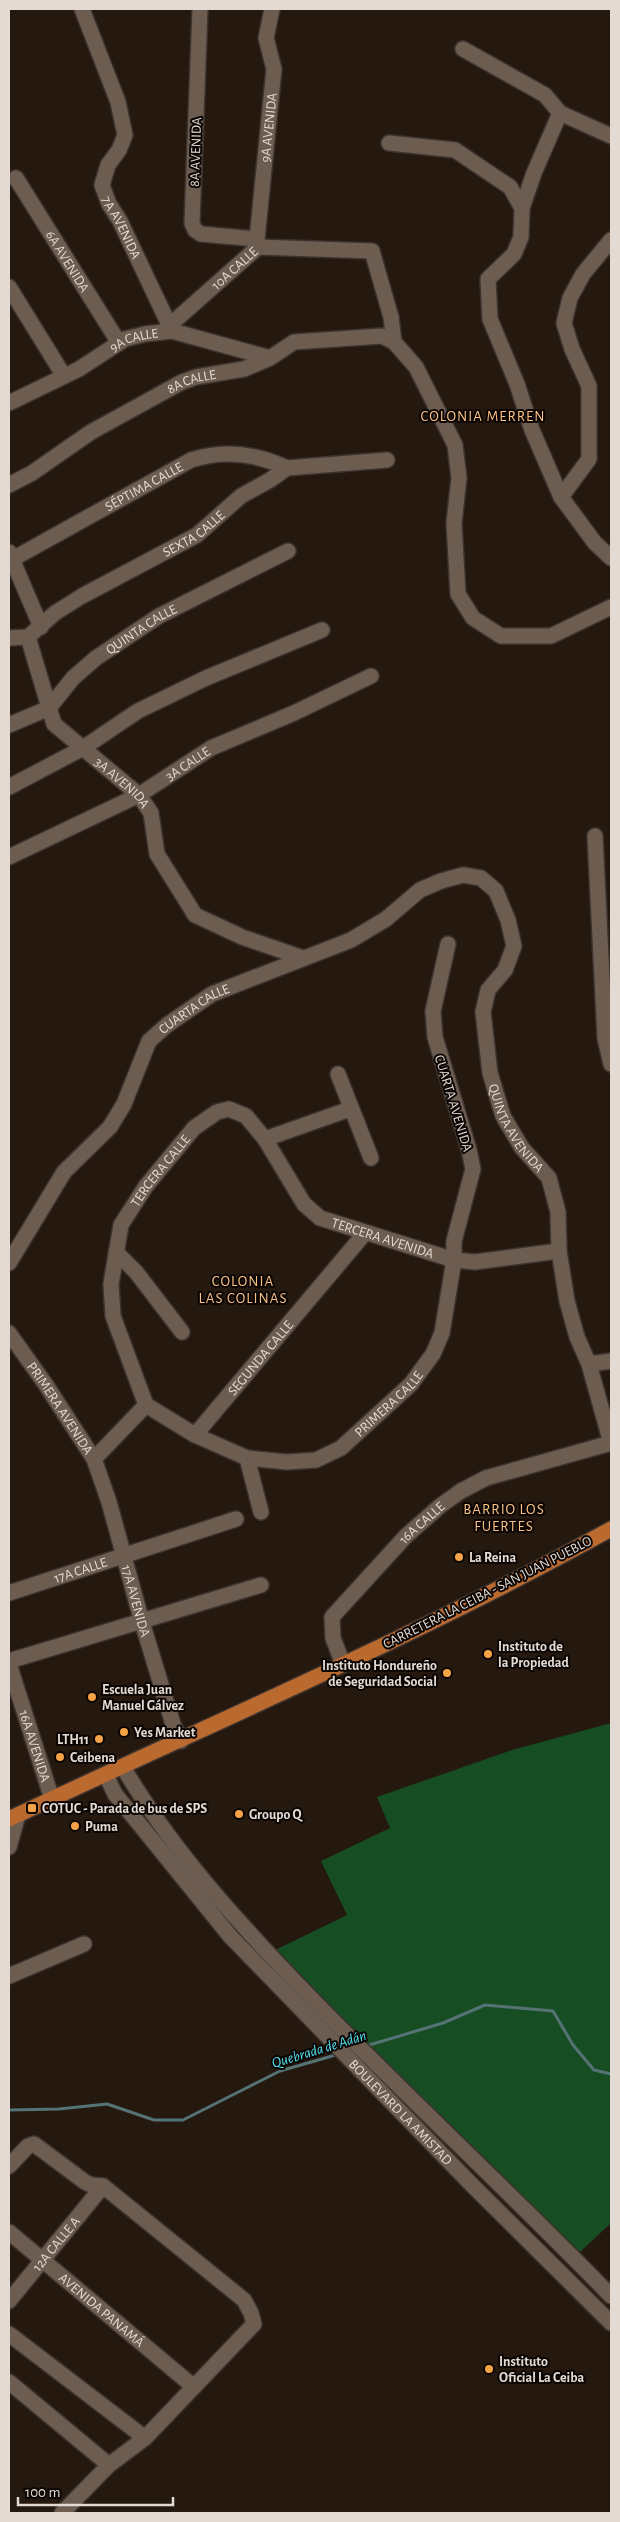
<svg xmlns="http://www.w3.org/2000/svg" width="620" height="2522" font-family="'Alegreya Sans',sans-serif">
<rect width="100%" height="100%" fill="#25180e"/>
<path fill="#164d23" d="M611,1723V2223L580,2252L271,1952L347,1915L321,1861L390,1828L377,1797L512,1750Z"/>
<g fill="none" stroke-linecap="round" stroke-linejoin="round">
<g stroke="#557274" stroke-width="3">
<path d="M366,2046L443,2023L485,2005L553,2011L573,2045L594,2070L611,2074"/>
<path d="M9,2110L59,2109L107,2104L154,2120H183L280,2071L339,2054"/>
</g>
<defs>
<g id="minor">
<path id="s1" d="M82,9L118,102L125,135L119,150L108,165L102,185L109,204L120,221L172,331"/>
<path d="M200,9L192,223L195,230L201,234L257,239"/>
<path d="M463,49L545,95L560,113L611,136"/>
<path d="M560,113L534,173L522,208L521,237L514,254L488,279L490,319L517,384L532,430L561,497L595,543L611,558"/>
<path d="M389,143L455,150L510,187L522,208"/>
<path id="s2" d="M16,178L119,343"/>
<path id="s3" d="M258,247L257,239L274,69L266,38L272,9"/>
<path d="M9,287L64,376"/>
<path id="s4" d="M170,325L258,247L372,251L391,317L394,342L416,367L455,445L459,478L454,523L458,594L473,618L501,636H551L611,607"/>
<path id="s5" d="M9,403L79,369L125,339L145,334L172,331L270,358"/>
<path id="s6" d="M9,485L32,473L91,432L182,382L196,377L244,369L270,358L294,342L382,336L394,342"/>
<path d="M561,497L589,459V386L572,349L564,323L570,298L583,274L611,240"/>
<path d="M9,552L41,627"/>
<path id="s7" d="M9,561L191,460C224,449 255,453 287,468"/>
<path id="s8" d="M28,637L54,724L139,795L151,813L157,854L195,915L242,937L303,958"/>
<path id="s9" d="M9,638L28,637L55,613L82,596L197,535L241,496L270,480L287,468L387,460"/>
<path id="s10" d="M9,725L49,708L73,678L96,658L159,616L288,551"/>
<path d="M9,787L83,748L138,711L206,678L322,630"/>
<path d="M595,836L605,1038L611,1064"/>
<path id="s11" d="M9,857L139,795L211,748L294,713L371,676"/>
<path d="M338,1074L371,1158"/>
<path d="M265,1139L350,1109"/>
<path d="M116,1252L136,1272L182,1332"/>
<path id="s12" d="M9,1263L64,1172L110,1127L124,1104L149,1041L167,1025L212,994L351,940L386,919L420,890L441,881L463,875L481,878L496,891L508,920L514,946L505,970L488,990L483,1012L490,1073L503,1116L522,1148L549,1178L558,1212L559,1251L567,1301L577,1337L589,1364L611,1443"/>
<path id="s13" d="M9,1333L46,1385L94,1459L109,1502L142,1622L173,1724L181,1741"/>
<path d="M589,1364L611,1361"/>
<path id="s14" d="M195,1435L365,1233"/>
<path id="s15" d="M247,1458L287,1462L316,1460L341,1448L411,1384L433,1354L442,1333L454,1260V1241L473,1169L469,1150L435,1037L433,1011L448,944"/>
<path d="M94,1459L146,1405"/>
<path id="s16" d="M261,1512L247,1458L195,1435L146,1405L113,1316L111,1284L121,1225L146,1186L194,1128L217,1112L229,1109L246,1116L265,1139L304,1204L320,1218L454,1260L475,1262L559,1251"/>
<path id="s17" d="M9,1593L236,1519"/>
<path d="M9,1661L261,1585"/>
<path id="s18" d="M9,1664L52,1799"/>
<path id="s19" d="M343,1664L333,1638L332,1617L406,1536L440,1506L461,1491L486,1478L611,1443"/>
<path d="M123,1767C174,1854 244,1929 314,2001C411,2101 514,2196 611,2296"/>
<path id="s20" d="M106,1775L115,1794L230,1936L472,2185L611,2323"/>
<path d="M9,1847L18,1815"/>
<path d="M9,1976L84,1944"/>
<path d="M9,2166L28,2146L34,2144L85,2182L91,2185L103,2186L244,2300L251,2313L254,2324L145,2438L109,2465L62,2513"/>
<path id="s21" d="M9,2232L194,2387"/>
<path id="s22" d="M9,2301L103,2186"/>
<path d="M9,2334L145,2438"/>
<path d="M9,2382L109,2465"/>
</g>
<path id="major" d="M9,1819C210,1724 416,1637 611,1529"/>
</defs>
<use href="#minor" stroke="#3d332e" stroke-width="18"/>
<use href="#major" stroke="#3d332e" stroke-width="18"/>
<use href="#minor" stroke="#6d5d51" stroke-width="15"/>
<use href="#major" stroke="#ba692f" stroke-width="15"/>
</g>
<g fill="#f5a346" stroke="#0a0503" stroke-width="2">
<circle cx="459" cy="1557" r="5"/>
<circle cx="488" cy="1654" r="5"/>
<circle cx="447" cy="1673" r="5"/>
<circle cx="92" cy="1697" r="5"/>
<circle cx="124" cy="1732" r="5"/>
<circle cx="99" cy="1739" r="5"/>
<circle cx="60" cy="1757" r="5"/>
<rect x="27" y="1803" width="10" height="10" rx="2.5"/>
<circle cx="239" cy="1814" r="5"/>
<circle cx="75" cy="1826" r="5"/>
<circle cx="489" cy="2369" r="5"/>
</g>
<g text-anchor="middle" stroke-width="4" stroke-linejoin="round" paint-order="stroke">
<g font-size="14" fill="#e3dad3" stroke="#0a0503">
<text dy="5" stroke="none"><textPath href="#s3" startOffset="120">9A AVENIDA</textPath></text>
<text transform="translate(195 152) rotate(-88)" y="5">8A AVENIDA</text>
<text dy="5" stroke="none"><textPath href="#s1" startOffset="236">7A AVENIDA</textPath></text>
<text dy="5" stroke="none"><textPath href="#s2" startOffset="98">6A AVENIDA</textPath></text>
<text dy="5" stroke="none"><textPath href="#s4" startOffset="86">10A CALLE</textPath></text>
<text dy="5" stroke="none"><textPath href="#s5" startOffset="141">9A CALLE</textPath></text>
<text dy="5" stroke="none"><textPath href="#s6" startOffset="211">8A CALLE</textPath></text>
<text dy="5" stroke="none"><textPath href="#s7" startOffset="154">SÉPTIMA CALLE</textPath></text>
<text dy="5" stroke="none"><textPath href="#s9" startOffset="215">SEXTA CALLE</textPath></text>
<text dy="5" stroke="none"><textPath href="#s10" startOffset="166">QUINTA CALLE</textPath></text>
<text dy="5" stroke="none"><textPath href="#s11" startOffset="202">3A CALLE</textPath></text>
<text dy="5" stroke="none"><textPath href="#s8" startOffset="181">3A AVENIDA</textPath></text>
<text dy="5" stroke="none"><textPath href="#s12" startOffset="321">CUARTA CALLE</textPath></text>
<text transform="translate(454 1103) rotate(73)" y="5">CUARTA AVENIDA</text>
<text dy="5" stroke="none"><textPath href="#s12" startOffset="918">QUINTA AVENIDA</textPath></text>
<text dy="5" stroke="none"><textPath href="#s16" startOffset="424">TERCERA CALLE</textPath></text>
<text dy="5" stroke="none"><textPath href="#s16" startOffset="730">TERCERA AVENIDA</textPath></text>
<text dy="5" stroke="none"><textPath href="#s14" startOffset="101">SEGUNDA CALLE</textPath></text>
<text dy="5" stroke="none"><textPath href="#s15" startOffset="162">PRIMERA CALLE</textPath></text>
<text dy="5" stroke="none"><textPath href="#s13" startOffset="91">PRIMERA AVENIDA</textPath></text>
<text dy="5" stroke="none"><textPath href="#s19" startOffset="179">16A CALLE</textPath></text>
<text dy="5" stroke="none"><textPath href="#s17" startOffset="75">17A CALLE</textPath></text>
<text transform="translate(487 1592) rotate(-27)" y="5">CARRETERA LA CEIBA - SAN JUAN PUEBLO</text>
<text dy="5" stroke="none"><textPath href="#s13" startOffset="300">17A AVENIDA</textPath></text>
<text dy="5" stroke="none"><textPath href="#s18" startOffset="86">16A AVENIDA</textPath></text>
<text dy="5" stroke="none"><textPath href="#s20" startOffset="449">BOULEVARD LA AMISTAD</textPath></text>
<text dy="5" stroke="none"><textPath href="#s22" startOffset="74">12A CALLE A</textPath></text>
<text dy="5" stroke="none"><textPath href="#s21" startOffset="121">AVENIDA PANAMÁ</textPath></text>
</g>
<g font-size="14" font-weight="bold" fill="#e3dad3" stroke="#0a0503" text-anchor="start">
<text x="469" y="1562">La Reina</text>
<text x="498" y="1651">Instituto de<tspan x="498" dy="16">la Propiedad</tspan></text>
<text x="437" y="1670" text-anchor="end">Instituto Hondureño<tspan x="437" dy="16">de Seguridad Social</tspan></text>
<text x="102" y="1694">Escuela Juan<tspan x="102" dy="16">Manuel Gálvez</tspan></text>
<text x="134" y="1737">Yes Market</text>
<text x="89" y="1744" text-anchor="end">LTH11</text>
<text x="70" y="1762">Ceibena</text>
<text x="42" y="1813">COTUC - Parada de bus de SPS</text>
<text x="249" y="1819">Groupo Q</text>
<text x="85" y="1831">Puma</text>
<text x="499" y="2366">Instituto<tspan x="499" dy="16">Oficial La Ceiba</tspan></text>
</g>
<g font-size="15" letter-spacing="1" fill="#fac085" stroke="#0a0503">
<text x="483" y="421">COLONIA MERREN</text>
<text x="243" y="1286">COLONIA<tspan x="243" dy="17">LAS COLINAS</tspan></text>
<text x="504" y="1514">BARRIO LOS<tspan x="504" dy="17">FUERTES</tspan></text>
</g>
<g font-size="15" font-style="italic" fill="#50e2f1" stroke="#0a0503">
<text transform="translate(319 2049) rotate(-17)" y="5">Quebrada de Adán</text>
</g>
</g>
<rect width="620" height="2522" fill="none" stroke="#e3dad3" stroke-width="20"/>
<path d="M18 2497v8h155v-8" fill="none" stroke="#e3dad3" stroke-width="2.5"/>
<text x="25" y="2497" font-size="15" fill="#e3dad3" stroke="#0a0503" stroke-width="4" paint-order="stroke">100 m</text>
</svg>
